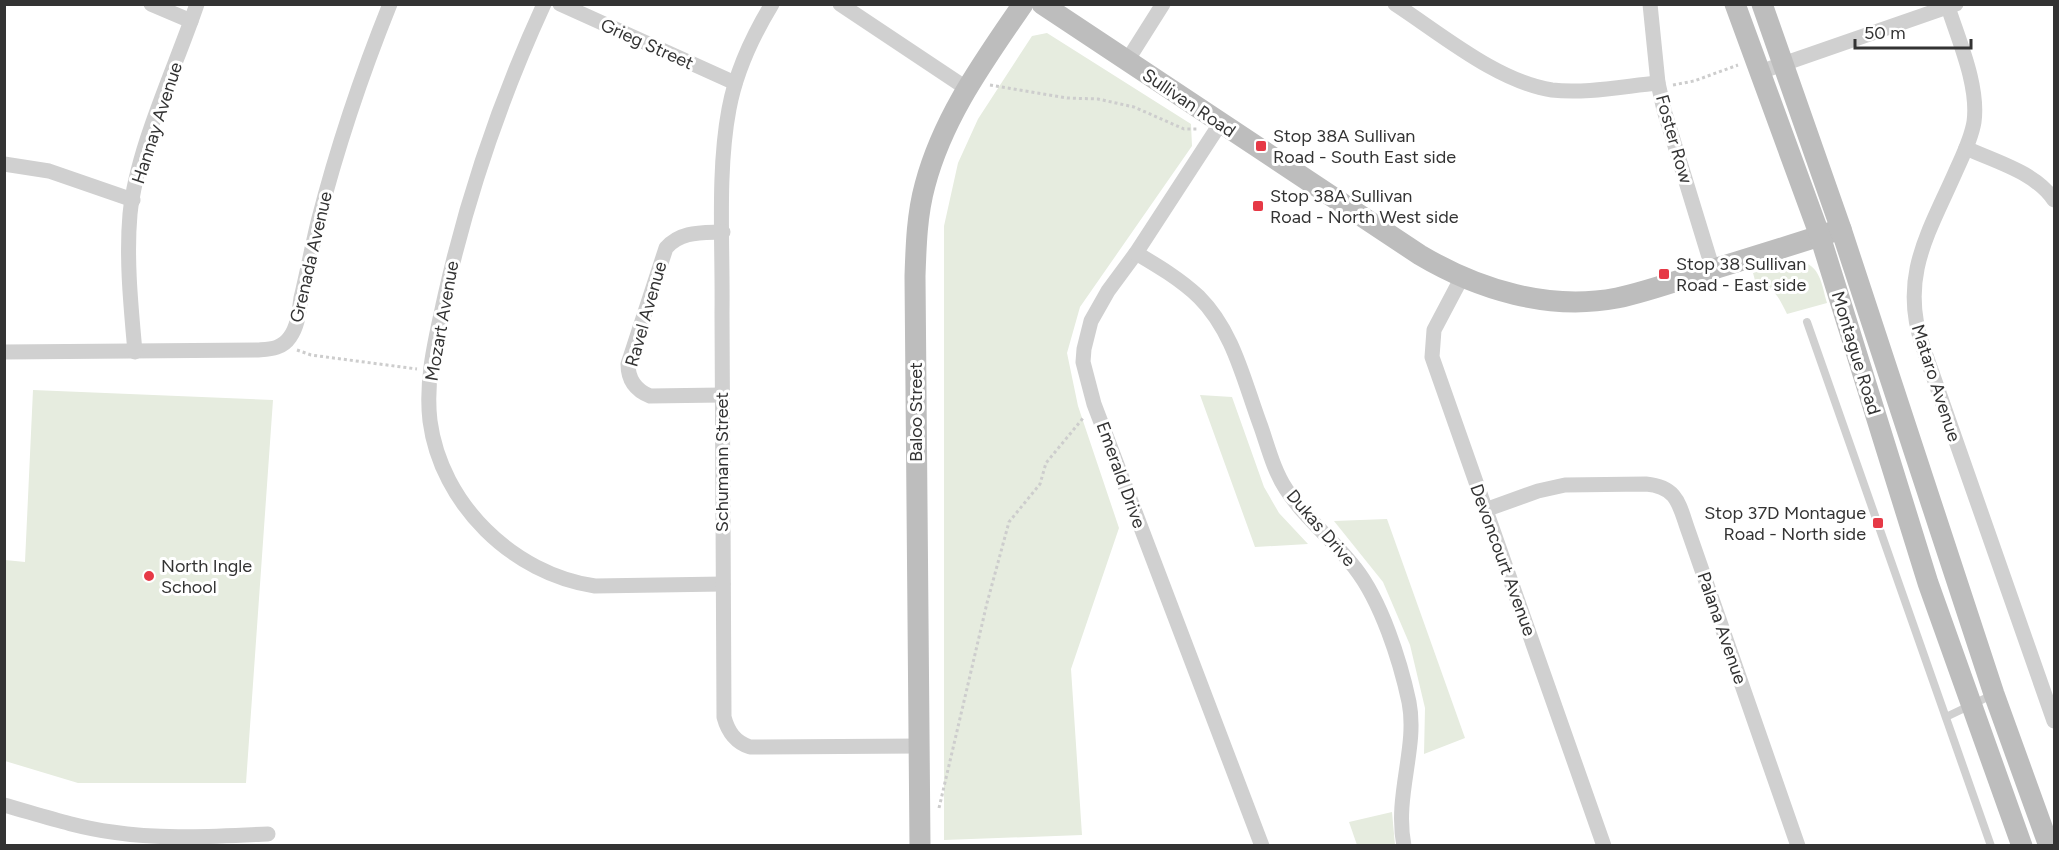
<svg xmlns="http://www.w3.org/2000/svg" width="2059" height="850" font-family="Figtree,sans-serif">
<rect width="100%" height="100%" fill="#fff"/>
<g fill="#e6ecdf">
<path d="M1047,33L1191,124L1192,146L1080,307L1067,353L1078,406L1119,528L1071,669L1082,835L944,840V226L958,163L978,119L1032,36Z"/>
<path d="M1793,261C1820,261 1821,282 1827,303L1787,314C1779,298 1775,287 1756,284L1753,273Z"/>
<path d="M33,390L273,400L246,783H78L5,761V560L25,562Z"/>
<path d="M1200,395L1232,397L1264,487L1279,513L1308,544L1255,547Z"/>
<path d="M1387,519L1465,738L1424,754L1425,708L1410,645L1383,582L1334,521Z"/>
<path d="M1392,812L1395,845H1357L1349,822Z"/>
</g>
<g fill="none" stroke-linecap="round" stroke-linejoin="round">
<g stroke="#cdcdcd" stroke-width="3" stroke-dasharray="3 3" stroke-linecap="butt">
<path d="M990,85L1067,98L1098,99L1134,107L1184,129H1198"/>
<path d="M1673,85L1694,81L1738,65"/>
<path d="M297,350L311,355L417,369"/>
<path d="M939,808L987,603L1009,522L1040,484L1046,463L1084,417"/>
</g>
<g stroke="#d0d0d0" stroke-width="8">
<path d="M1807,322L1991,846"/>
<path d="M1946,717L1992,695"/>
</g>
<g stroke="#d0d0d0" stroke-width="15">
<path d="M151,4L191,21"/>
<path d="M544,4C500,100 468,193 445,296C436,337 425,379 430,421C441,504 513,574 595,586L723,584"/>
<path d="M560,4L735,83"/>
<path d="M772,4C752,37 736,71 729,109C717,172 723,248 722,313C722,448 724,582 724,717C728,732 735,742 750,747L920,746"/>
<path d="M840,4L966,88"/>
<path d="M1395,4C1441,34 1498,82 1552,90C1585,94 1625,86 1658,83"/>
<path d="M1650,4L1658,83L1664,110L1713,270"/>
<path d="M1948,7C1959,41 1979,86 1974,122C1971,140 1962,157 1955,173C1928,234 1899,278 1923,347L2054,721"/>
<path d="M1127,61L1163,4"/>
<path d="M1760,72L1956,4"/>
<path d="M1220,124L1136,253L1108,291L1091,321L1084,349L1083,362L1094,404L1262,846"/>
<path d="M1966,148C1996,162 2035,172 2054,200"/>
<path d="M4,164L49,171L133,200"/>
<path d="M1136,253C1158,266 1180,279 1199,297C1234,332 1244,382 1261,427C1268,447 1274,471 1286,489C1305,519 1334,540 1355,568C1381,601 1400,660 1409,702C1418,748 1394,795 1404,846"/>
<path d="M1462,277L1434,330L1432,357L1604,846"/>
<path d="M4,352L258,350C270,349 282,349 290,337C298,326 299,311 301,298C307,273 312,247 318,222C337,148 361,76 390,4"/>
<path d="M135,352C131,307 126,259 130,214C137,147 175,69 197,4"/>
<path d="M722,395L650,396C635,390 628,379 628,364L666,248C681,231 701,233 723,232"/>
<path d="M1485,510L1538,491L1565,485L1646,484C1679,487 1679,506 1689,533L1798,846"/>
<path d="M4,805C40,815 75,827 112,832C163,840 216,836 268,834"/>
</g>
<g stroke="#bdbdbd" stroke-width="21">
<path d="M1042,4L1420,255C1479,290 1549,311 1617,298C1650,291 1682,279 1714,269C1756,256 1799,243 1841,229"/>
<path d="M1735,4L1820,236L1928,583L2022,846"/>
<path d="M1762,4L1841,229L1994,694L2049,846"/>
<path d="M920,846L915,276C916,245 917,214 925,185C943,117 984,61 1023,4"/>
</g>
</g>
<g fill="#e63946" stroke="#fff" stroke-width="2">
<rect x="1255" y="140" width="12" height="12" rx="3"/>
<rect x="1252" y="200" width="12" height="12" rx="3"/>
<rect x="1658" y="268" width="12" height="12" rx="3"/>
<rect x="1872" y="517" width="12" height="12" rx="3"/>
<circle cx="149" cy="576" r="6"/>
</g>
<g text-anchor="middle" stroke-width="6" stroke-linejoin="round" paint-order="stroke">
<g font-size="18" fill="#333" stroke="#fff">
<text transform="translate(647 44) rotate(24)" y="6">Grieg Street</text>
<text transform="translate(1189 103) rotate(34)" y="6">Sullivan Road</text>
<text transform="translate(157 123) rotate(-72)" y="6">Hannay Avenue</text>
<text transform="translate(1674 139) rotate(74)" y="6">Foster Row</text>
<text transform="translate(311 257) rotate(-77)" y="6">Grenada Avenue</text>
<text transform="translate(646 314) rotate(-74)" y="6">Ravel Avenue</text>
<text transform="translate(442 321) rotate(-80)" y="6">Mozart Avenue</text>
<text transform="translate(1856 353) rotate(73)" y="6">Montague Road</text>
<text transform="translate(1936 383) rotate(72)" y="6">Mataro Avenue</text>
<text transform="translate(916 412) rotate(-90)" y="6">Baloo Street</text>
<text transform="translate(722 462) rotate(-90)" y="6">Schumann Street</text>
<text transform="translate(1121 475) rotate(70)" y="6">Emerald Drive</text>
<text transform="translate(1321 528) rotate(49)" y="6">Dukas Drive</text>
<text transform="translate(1503 560) rotate(70)" y="6">Devoncourt Avenue</text>
<text transform="translate(1722 628) rotate(71)" y="6">Palana Avenue</text>
</g>
<g font-size="18" fill="#333" stroke="#fff" text-anchor="start">
<text x="1273" y="142">Stop 38A Sullivan<tspan x="1273" dy="21">Road - South East side</tspan></text>
<text x="1270" y="202">Stop 38A Sullivan<tspan x="1270" dy="21">Road - North West side</tspan></text>
<text x="1676" y="270">Stop 38 Sullivan<tspan x="1676" dy="21">Road - East side</tspan></text>
<text x="1866" y="519" text-anchor="end">Stop 37D Montague<tspan x="1866" dy="21">Road - North side</tspan></text>
<text x="161" y="572">North Ingle<tspan x="161" dy="21">School</tspan></text>
</g>
</g>
<rect width="2059" height="850" fill="none" stroke="#333333" stroke-width="12"/>
<path d="M1855 39v9h116v-9" fill="none" stroke="#333333" stroke-width="3"/>
<text x="1864" y="39" font-size="18" fill="#333333" stroke="#ffffff" stroke-width="4.5" paint-order="stroke">50 m</text>
</svg>
